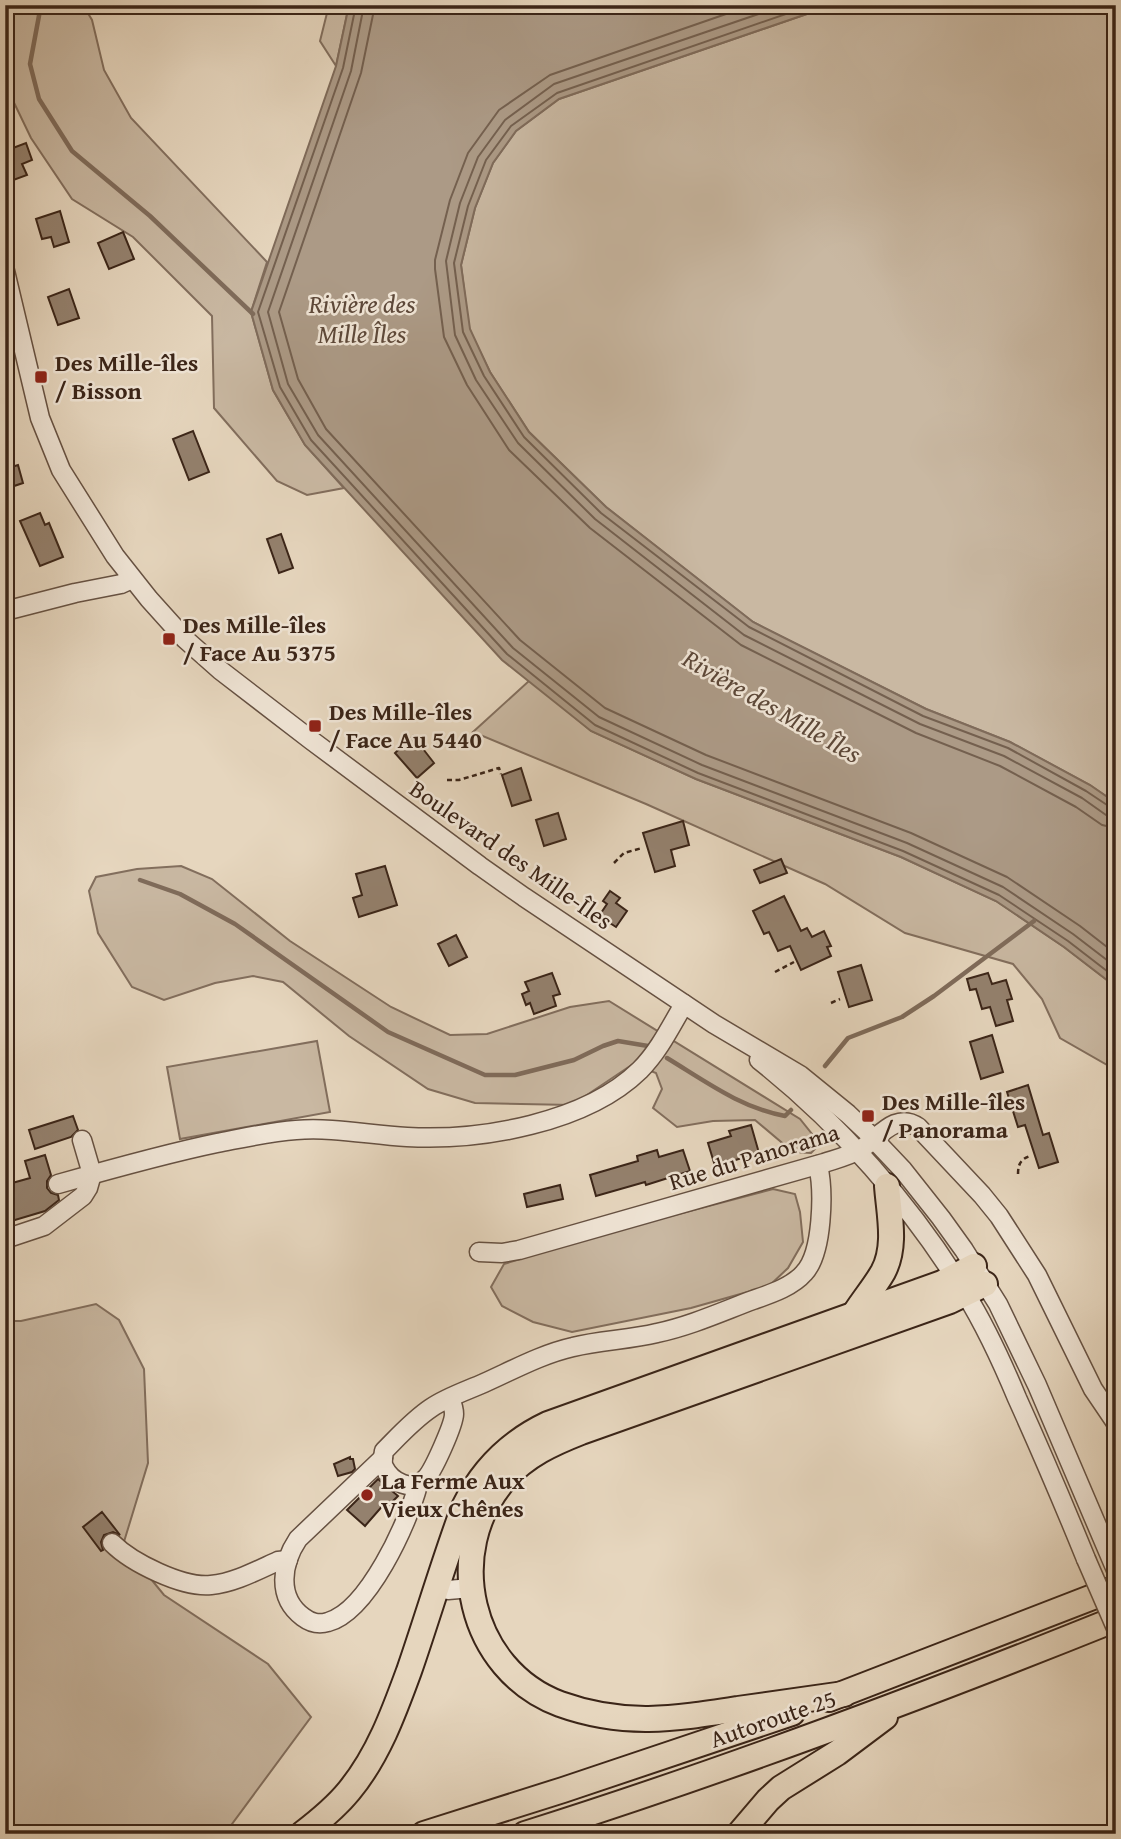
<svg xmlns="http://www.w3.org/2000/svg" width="1121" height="1839" font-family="'Gentium Book Plus',serif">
<rect width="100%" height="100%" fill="#e6d6be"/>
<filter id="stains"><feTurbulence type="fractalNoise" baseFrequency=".00286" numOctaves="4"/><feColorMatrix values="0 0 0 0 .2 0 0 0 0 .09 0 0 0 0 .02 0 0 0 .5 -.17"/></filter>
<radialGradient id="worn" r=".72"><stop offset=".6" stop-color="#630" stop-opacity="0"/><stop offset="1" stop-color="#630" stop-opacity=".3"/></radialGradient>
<g fill="#c9b8a2" stroke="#826e5d" stroke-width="2">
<path d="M7,5H83L92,20L104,70L131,118L267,262L251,312L273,390L305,445L344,488L307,495L277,481L214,408L212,316L133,237L72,199L31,138L5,84V9Z"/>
<path d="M329,5H349L336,66L320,41Z"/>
<path d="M833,5H1116V803L1090,785L1010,742L926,709L753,622L606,507L529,432L490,372L469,329L461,265L475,208L493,163L516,131L559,99Z"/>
<path d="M530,680L591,731L696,779L901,857L996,901L1064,947L1116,987V1070L1060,1038L1042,999L1013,964L905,933L825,884L646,804L473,732Z"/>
<path d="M181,866L212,879L290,941L391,1007L450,1035L487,1034L570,1007L609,1001L800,1119L820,1144L811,1153L793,1152L755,1120L713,1121L677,1127L653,1108L662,1089L656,1073L633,1064L572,1105L475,1103L428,1089L349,1036L283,982L253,976L215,983L164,1000L132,987L98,933L89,891L96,877L137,869Z"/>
<path d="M317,1041L330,1112L180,1139L167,1067Z"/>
<path d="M773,1189L795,1194L800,1212L803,1242L788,1268L769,1286L691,1308L572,1332L533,1322L502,1306L491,1287L504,1264L606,1233Z"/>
<path d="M96,1304L119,1320L144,1369L148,1463L123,1545L164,1595L268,1664L311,1717L229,1828L222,1834H5V1321H21Z"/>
</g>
<path fill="#ac9a86" stroke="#7f6b5a" stroke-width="2" d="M349,5H833L559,99L516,131L493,163L475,208L461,265L470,329L490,372L529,432L606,507L753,622L926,709L1010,742L1090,785L1116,803V987L1064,947L996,901L901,857L696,779L591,731L502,660L305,445L273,390L251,312L336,66Z"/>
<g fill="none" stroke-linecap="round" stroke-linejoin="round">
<g stroke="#74604f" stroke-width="2">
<path d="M356,5L343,68L258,312L280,387L311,440L507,654L595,725L698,773L903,851L999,895L1068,941L1116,978"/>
<path d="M364,5L351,71L268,312L288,384L318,435L513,648L599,717L702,765L907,843L1003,887L1073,934L1116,967"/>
<path d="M375,5L361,73L279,312L298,379L326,429L520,640L605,708L706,755L911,833L1007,877L1080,926L1116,954"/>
<path d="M752,5L550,75L499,110L468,153L450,200L435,260V269L444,337L467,385L509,450L590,528L741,645L916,733L1000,766L1076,807L1102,825L1116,828"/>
<path d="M785,5L554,84L505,120L478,157L460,203L446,261L455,335L476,380L518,443L595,519L744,635L920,724L1004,756L1082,798L1106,815L1116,817"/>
<path d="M812,5L557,93L511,126L486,160L468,206L454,263L463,332L484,376L524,437L601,513L749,627L923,716L1008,748L1086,791L1110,807L1116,808"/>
</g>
<g stroke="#7f6b5a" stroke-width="4.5">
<path d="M41,5L30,64L39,99L72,151L150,216L253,314"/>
<path d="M140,880L180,894L235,924L388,1032L485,1075H515L574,1060L603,1046L618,1041L648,1046"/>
<path d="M667,1058C705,1081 741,1108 785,1116L791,1110"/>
<path d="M825,1066L848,1038L902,1017L934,996L1034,921"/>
</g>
</g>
<g fill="#94816e" stroke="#3b2518" stroke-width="2">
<path d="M26,143L32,160L22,164L27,175L8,182L5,173V151Z"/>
<path d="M60,211L69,242L54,247L51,237L42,239L36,219Z"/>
<path d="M123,232L134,259L109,269L98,243Z"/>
<path d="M69,289L79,318L58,325L48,297Z"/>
<path d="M193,431L209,472L189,480L173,439Z"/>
<path d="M18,465L23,483L5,489V469Z"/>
<path d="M40,513L45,525L49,523L63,557L40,566L20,521Z"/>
<path d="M281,534L293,568L279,573L267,539Z"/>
<path d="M413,736L434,763L417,778L395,753Z"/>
<path d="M521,768L531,800L512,806L502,775Z"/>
<path d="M558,813L566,839L544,846L536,820Z"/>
<path d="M683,821L689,845L671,850L675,866L655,872L643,833Z"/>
<path d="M781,859L787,873L760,883L754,870Z"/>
<path d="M385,866L397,905L359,917L353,898L362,895L356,874Z"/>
<path d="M610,891L620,898L616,903L627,911L616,927L599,916L607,904L603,901Z"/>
<path d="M784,896L801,931L807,928L812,937L824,931L831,946L827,947L831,956L801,970L790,946L778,951L769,932L764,934L753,911Z"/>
<path d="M456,935L467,957L449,966L438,944Z"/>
<path d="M861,965L872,1000L849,1007L838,972Z"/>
<path d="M552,973L560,994L553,996L556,1006L534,1014L530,1003L526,1005L522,994L529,991L525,982Z"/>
<path d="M988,973L992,984L1006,980L1012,999L1007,1000L1013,1021L996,1026L990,1007L982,1009L976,989L970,990L967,979Z"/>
<path d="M992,1035L1003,1072L981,1079L970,1042Z"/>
<path d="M1028,1085L1043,1135L1049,1133L1058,1162L1039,1168L1025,1125L1018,1127L1007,1092Z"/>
<path d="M73,1116L78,1130L71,1137L35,1149L29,1130Z"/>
<path d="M751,1125L759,1153L715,1166L708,1143L731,1136L729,1131Z"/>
<path d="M657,1150L659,1157L683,1150L690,1171L646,1185L645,1182L596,1196L590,1175L638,1161L637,1156Z"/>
<path d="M45,1155L51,1175L47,1181V1188L51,1193L58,1195L59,1200L45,1211L5,1223V1185L30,1178L25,1161Z"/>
<path d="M560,1185L563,1199L527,1207L524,1194Z"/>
<path d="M350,1457V1459H353L355,1469L352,1472L338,1476L334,1464Z"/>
<path d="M378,1479L398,1496L388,1506L385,1503L365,1526L347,1510Z"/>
<path d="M102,1512L120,1535L113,1532L104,1535L101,1542L103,1550L101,1551L83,1527Z"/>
</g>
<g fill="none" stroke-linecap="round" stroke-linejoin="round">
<defs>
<g id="minor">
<path d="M5,271L40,418L61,470L115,556L149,599L185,639L220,670L311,740L480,866L524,897L714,1024L800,1075L848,1114L867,1132L903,1170L941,1218L964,1250L998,1304L1037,1385L1116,1570"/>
<path d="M5,611L75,593L121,584L132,579"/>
<path d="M759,1060C840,1124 911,1205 965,1293C986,1327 1002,1362 1017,1398C1041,1451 1064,1505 1086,1559"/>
<path d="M58,1184C111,1169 164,1154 217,1143C243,1138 269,1132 296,1130C333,1127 370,1135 407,1137C481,1141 586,1123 640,1070C659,1051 671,1026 684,1004"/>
<path d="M5,1239L44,1226L83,1196L88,1188L92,1174L82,1140"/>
<path d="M479,1252L502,1253L519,1250L824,1163C836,1159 849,1156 861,1149C878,1139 895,1111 918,1127L982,1195L999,1216L1037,1275L1093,1389L1116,1423"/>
<path d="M450,1398C452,1403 454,1409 454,1414C454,1424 433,1472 425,1479C413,1493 391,1482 384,1467C382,1463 383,1457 384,1451C399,1436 413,1420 431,1408C447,1397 466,1391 484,1383C513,1370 542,1354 573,1347C600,1340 629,1340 657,1333C690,1326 721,1312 753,1300C770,1294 792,1287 804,1273C823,1253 824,1191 818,1165"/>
<path d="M383,1458L298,1539C282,1563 276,1597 303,1617C311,1623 318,1625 328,1622C368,1611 408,1523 418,1485"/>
<path d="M112,1543C132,1563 183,1588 211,1585C234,1583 258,1570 278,1561L288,1560"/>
<path d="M437,1588L448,1590L471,1588"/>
</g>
<g id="highway">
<path d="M855,1313C864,1299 875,1286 883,1272C897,1246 889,1214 887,1186"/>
<path d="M844,1694C809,1699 774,1704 738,1709C674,1719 624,1727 560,1704C469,1670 442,1551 505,1479C526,1455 553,1443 581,1432L950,1301L985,1284"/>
<path d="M829,1699L1116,1588"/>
<path d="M302,1834C319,1821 336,1807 349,1791C378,1756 394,1712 409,1671C428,1616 444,1561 464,1507C482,1470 510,1442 548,1424L942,1283L974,1266"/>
<path d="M424,1834L563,1790L792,1713"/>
<path d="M525,1834C725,1771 922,1697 1116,1619"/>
<path d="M739,1834L768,1800L781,1788L837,1753L885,1717"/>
</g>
</defs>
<use href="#minor" stroke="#665142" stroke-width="21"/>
<use href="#highway" stroke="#3b2518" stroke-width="28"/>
<g stroke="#3b2518" stroke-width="2.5" stroke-dasharray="5 3.5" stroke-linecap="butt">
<path d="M447,780H459L499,768L501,774"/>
<path d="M614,863L624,853L642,848"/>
<path d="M584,913L599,926L601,925"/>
<path d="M775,972L794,962"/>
<path d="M831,1003L840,999"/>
<path d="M1018,1174C1018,1164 1021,1159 1030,1156"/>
</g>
<use href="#minor" stroke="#efe4d5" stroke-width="18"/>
<use href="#highway" stroke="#e6d6be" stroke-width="24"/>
<defs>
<path id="minor-bridge" d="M1086,1559L1116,1628"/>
</defs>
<use href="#minor-bridge" stroke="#665142" stroke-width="21" stroke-linecap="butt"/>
<use href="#minor-bridge" stroke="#efe4d5" stroke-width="18"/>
</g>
<g fill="#8f2418" stroke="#efe4d5" stroke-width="2.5">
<rect x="34" y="370" width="14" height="14" rx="3.5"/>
<rect x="162" y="632" width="14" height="14" rx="3.5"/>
<rect x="308" y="719" width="14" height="14" rx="3.5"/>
<rect x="861" y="1109" width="14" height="14" rx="3.5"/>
<circle cx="367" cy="1495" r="7"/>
</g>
<g text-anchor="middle" stroke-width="5" stroke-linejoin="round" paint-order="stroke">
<g font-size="24" font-weight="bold" fill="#3b2518" stroke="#efe4d5" text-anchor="start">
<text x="55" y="371">Des Mille-îles<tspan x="55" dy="28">/ Bisson</tspan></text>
<text x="183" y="633">Des Mille-îles<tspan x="183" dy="28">/ Face Au 5375</tspan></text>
<text x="329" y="720">Des Mille-îles<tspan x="329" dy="28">/ Face Au 5440</tspan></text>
<text x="882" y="1110">Des Mille-îles<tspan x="882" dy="28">/ Panorama</tspan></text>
<text x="381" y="1489">La Ferme Aux<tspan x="381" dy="28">Vieux Chênes</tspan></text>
</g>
<g font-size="24" fill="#3b2518" stroke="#efe4d5">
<text transform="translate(511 855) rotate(35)" y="8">Boulevard des Mille-Îles</text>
<text transform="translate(754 1157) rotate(-17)" y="8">Rue du Panorama</text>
<text transform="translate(773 1719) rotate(-19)" y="8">Autoroute 25</text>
</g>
<g font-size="26" font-style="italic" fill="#5d4839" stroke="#efe4d5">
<text x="362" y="313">Rivière des<tspan x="362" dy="30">Mille Îles</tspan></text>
<text transform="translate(772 706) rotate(30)" y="9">Rivière des Mille Îles</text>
</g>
</g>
<rect width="1121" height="1839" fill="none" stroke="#e6d6be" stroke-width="28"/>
<rect x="7" y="7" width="1107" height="1825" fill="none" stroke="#3b2518" stroke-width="3.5"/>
<rect x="14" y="14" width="1093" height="1811" fill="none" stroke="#3b2518" stroke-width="2"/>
<rect width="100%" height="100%" filter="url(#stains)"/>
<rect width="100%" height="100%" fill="url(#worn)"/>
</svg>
